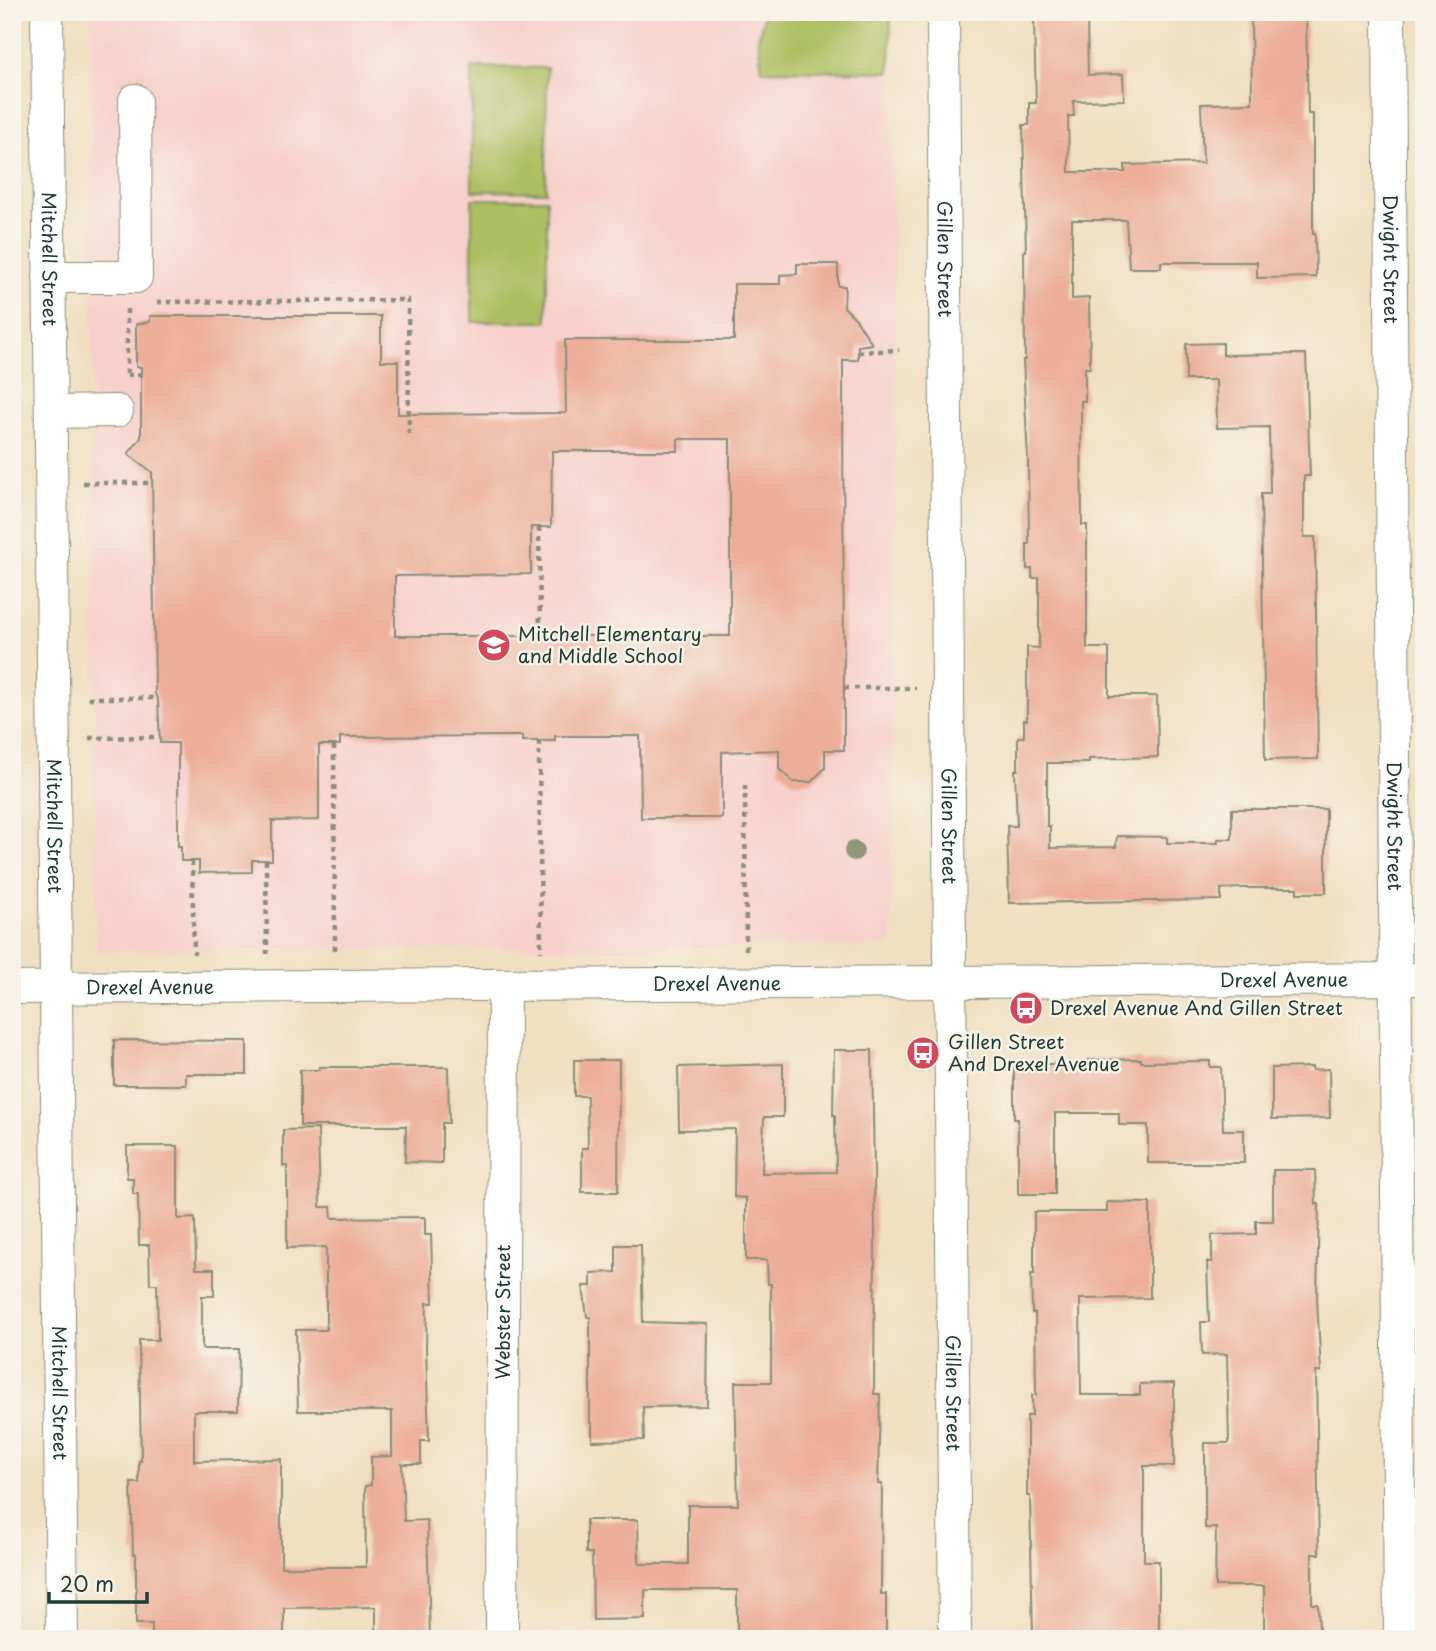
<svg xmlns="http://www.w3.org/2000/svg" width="1436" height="1651" font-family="'Playpen Sans',sans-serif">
<rect width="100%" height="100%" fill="#f7f3e8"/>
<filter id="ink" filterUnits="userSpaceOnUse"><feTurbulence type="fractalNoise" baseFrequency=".0143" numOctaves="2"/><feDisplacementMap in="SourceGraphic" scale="14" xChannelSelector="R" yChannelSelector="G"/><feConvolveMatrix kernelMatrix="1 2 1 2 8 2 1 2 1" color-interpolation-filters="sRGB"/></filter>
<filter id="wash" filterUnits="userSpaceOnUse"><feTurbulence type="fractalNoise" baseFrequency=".00686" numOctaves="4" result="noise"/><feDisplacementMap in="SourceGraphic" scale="28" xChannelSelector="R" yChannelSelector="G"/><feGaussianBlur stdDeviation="1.57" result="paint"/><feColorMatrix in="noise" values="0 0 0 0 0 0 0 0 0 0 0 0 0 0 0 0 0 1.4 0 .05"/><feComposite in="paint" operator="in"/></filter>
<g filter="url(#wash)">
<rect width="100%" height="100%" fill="#f0dfc0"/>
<path fill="#f7d0cb" d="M90,12H891L890,72L896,344L891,946L96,951Z"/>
<g fill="#adbe61" stroke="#667e4a" stroke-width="2">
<path d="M765,12H891L890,72L762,70L758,39Z"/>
<path d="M472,67L547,68L546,192L472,191Z"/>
<rect x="472" y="199" width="75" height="123"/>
</g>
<g id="blocks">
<g fill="#ecae99" fill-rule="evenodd">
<path d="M1251,12H1306L1308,114H1313V234H1315L1316,277L1257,278V262H1161V268H1129L1126,220H1072V299L1089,298L1090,368H1085V401H1081L1082,525H1087V648H1109V696H1157L1158,757L1089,759V763H1047V826H1050V848L1116,847L1117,836L1167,837V843H1218V839H1232V809H1326V893H1297V888H1243L1221,889V900L1009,903L1007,826H1017L1015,770H1018V737H1024V720H1027V647L1039,648V578H1032V569H1027V544H1029L1028,461L1023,360H1025L1024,251H1026L1023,125H1029V103H1036L1034,19L1087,18L1088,75L1123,74L1124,100L1073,101L1074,116H1068L1069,172H1125V165L1203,163L1201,104L1252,103Z"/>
<path d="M797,264H838V286H845L844,307L856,319L872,344L858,346V360H843L844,750H825V768L811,782H793L779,769V750L722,752V818H641L640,736H555V741H522V736L340,737V745H319V820L272,821V860H252V872L199,873V861H181V846H178V743H160L158,700L155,694L152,472L128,454L141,438V367H136V324L150,322V316H381V361H398V414L566,413L565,340H734V284H780V275L797,274ZM678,439H730V636H395V576L531,574V527H551L552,451H678Z"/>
<path d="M1223,343V355L1306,354L1310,476H1304V537H1315L1318,759L1265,760L1261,494H1270L1269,427L1217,428L1216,380H1186V344Z"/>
<path d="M114,1040L247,1041V1074H186V1085H114Z"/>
<path d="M834,1050H872L875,1234L874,1394H880L878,1484H882L881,1594H886V1639H737V1590H645V1619L593,1620L592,1553H586V1520H638L639,1564H688V1505H738L735,1382H771V1284H768L767,1260H746V1198L734,1197L735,1129L679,1130L678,1067L783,1064V1117H764L762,1173L836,1172L835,1115H833Z"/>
<path d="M1141,1059V1062L1210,1061V1067H1221L1223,1130H1244V1163H1148V1125H1119V1113H1055V1194H1018V1119H1014V1064H1089V1060Z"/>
<path d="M574,1060H619L618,1192H582V1148H588L587,1096H574Z"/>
<path d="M319,1067H448L449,1123H442V1163L405,1162L406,1126H300V1070H319Z"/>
<path d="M1312,1067V1070L1329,1069L1330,1118L1272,1119V1068Z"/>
<path d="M318,1129L320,1207H331L332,1218L425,1217V1235H431L433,1303H427L426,1347L429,1441H421V1464H402L404,1521L427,1520L430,1639H376V1607L284,1608V1639H152V1624H136V1554H133L131,1483H139V1461H141L139,1340H158L157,1284H150L149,1245H139L138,1194H133V1178H127V1146H178V1219L195,1218L196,1269H214V1296H202V1349H239L238,1411H194V1461L281,1459V1567H366L365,1486L371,1485V1457L392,1456V1411H298L296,1330H326V1247L287,1248V1166H283V1130Z"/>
<path d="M1273,1170H1315L1316,1204H1319L1317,1298L1321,1372H1316L1319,1554H1312V1604H1318L1319,1631H1312V1639H1264V1586H1215L1216,1528H1205V1443H1229L1227,1354L1202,1355L1201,1322H1209L1207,1262H1212V1235L1256,1234V1221H1273Z"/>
<path d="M1107,1202L1150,1203V1298L1080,1299L1081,1395H1140V1384L1174,1383V1466H1144V1561H1159V1639H1033L1030,1496H1027V1416H1032V1395H1036L1035,1313H1032L1031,1274H1034V1212H1107Z"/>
<path d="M616,1245H641L643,1322L708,1324L707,1406L643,1407L644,1440L592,1441V1423H590V1317H587L583,1286H591V1273L616,1272Z"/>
</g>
</g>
</g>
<g filter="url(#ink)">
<use href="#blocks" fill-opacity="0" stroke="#888e7a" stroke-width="2"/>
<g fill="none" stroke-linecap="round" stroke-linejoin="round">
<defs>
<g id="minor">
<path id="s1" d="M47,12L62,1639"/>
<path id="s2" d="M943,12L955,1639"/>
<path id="s3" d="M1389,12L1400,1639"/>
<path d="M49,277H136L135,100"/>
<path d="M51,412L117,411"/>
<path id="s4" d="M12,988L1424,979"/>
<path id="s5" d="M502,1639L504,985"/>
</g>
</defs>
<use href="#minor" stroke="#888e7a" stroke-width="34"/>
<g stroke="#888e7a" stroke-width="4.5" stroke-dasharray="5 5" stroke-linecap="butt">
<path d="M157,302L408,300L409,439"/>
<path d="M127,309V375"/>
<path d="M858,352L899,350"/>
<path d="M127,375L145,374"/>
<path d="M83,483H152"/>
<path d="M539,527L540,636"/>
<path d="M844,688H916"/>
<path d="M88,698H157"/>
<path d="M89,738L160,737"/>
<path d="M539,741L541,952"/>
<path d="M334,745L335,954"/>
<path d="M745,785L746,952"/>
<path d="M266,860L267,954"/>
<path d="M192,861L194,954"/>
</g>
<use href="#minor" stroke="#fff" stroke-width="32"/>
</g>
<circle fill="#909879" cx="854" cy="851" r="10"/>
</g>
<defs>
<symbol id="school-disc" viewBox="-11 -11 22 22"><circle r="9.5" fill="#d1495b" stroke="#f7f3e8"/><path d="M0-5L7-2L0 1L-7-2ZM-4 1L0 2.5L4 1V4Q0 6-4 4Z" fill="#fff"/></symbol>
<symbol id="bus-disc" viewBox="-11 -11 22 22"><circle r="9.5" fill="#d1495b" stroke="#f7f3e8"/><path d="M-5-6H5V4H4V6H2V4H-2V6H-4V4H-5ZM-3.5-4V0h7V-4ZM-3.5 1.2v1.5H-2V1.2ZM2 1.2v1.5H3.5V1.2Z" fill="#fff"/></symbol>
</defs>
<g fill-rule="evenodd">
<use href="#school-disc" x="475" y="626" width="38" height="38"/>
<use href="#bus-disc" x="1007" y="989" width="38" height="38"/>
<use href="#bus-disc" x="904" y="1034" width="38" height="38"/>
</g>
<g text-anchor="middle" stroke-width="5" stroke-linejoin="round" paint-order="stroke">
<g font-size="19" fill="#1f3d34" stroke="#f7f3e8">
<text dy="7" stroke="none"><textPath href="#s1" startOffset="247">Mitchell Street</textPath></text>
<text dy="7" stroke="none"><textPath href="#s2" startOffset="247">Gillen Street</textPath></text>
<text dy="7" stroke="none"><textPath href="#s3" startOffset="247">Dwight Street</textPath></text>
<text dy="7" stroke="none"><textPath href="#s1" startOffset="814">Mitchell Street</textPath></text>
<text dy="7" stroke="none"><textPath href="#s2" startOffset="814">Gillen Street</textPath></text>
<text dy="7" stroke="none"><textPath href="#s3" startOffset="814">Dwight Street</textPath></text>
<text dy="7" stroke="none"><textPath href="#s4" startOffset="1272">Drexel Avenue</textPath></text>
<text dy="7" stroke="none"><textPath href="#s4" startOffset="705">Drexel Avenue</textPath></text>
<text dy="7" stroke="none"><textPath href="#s4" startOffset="138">Drexel Avenue</textPath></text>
<text dy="7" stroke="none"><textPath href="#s5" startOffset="327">Webster Street</textPath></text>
<text dy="7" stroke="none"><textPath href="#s1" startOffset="1381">Mitchell Street</textPath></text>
<text dy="7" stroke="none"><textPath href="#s2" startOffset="1381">Gillen Street</textPath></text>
</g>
<g font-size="19" fill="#1f3d34" stroke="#f7f3e8" text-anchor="start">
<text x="518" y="641">Mitchell Elementary<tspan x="518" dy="22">and Middle School</tspan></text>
<text x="1050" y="1015">Drexel Avenue And Gillen Street</text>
<text x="948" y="1049">Gillen Street<tspan x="948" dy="22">And Drexel Avenue</tspan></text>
</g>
</g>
<rect width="1436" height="1651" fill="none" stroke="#f7f3e8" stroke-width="42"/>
<path d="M49 1592v10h98v-10" fill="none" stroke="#1f3d34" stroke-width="3.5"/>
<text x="60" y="1592" font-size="21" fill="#1f3d34" stroke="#f7f3e8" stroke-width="5" paint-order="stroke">20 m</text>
</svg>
